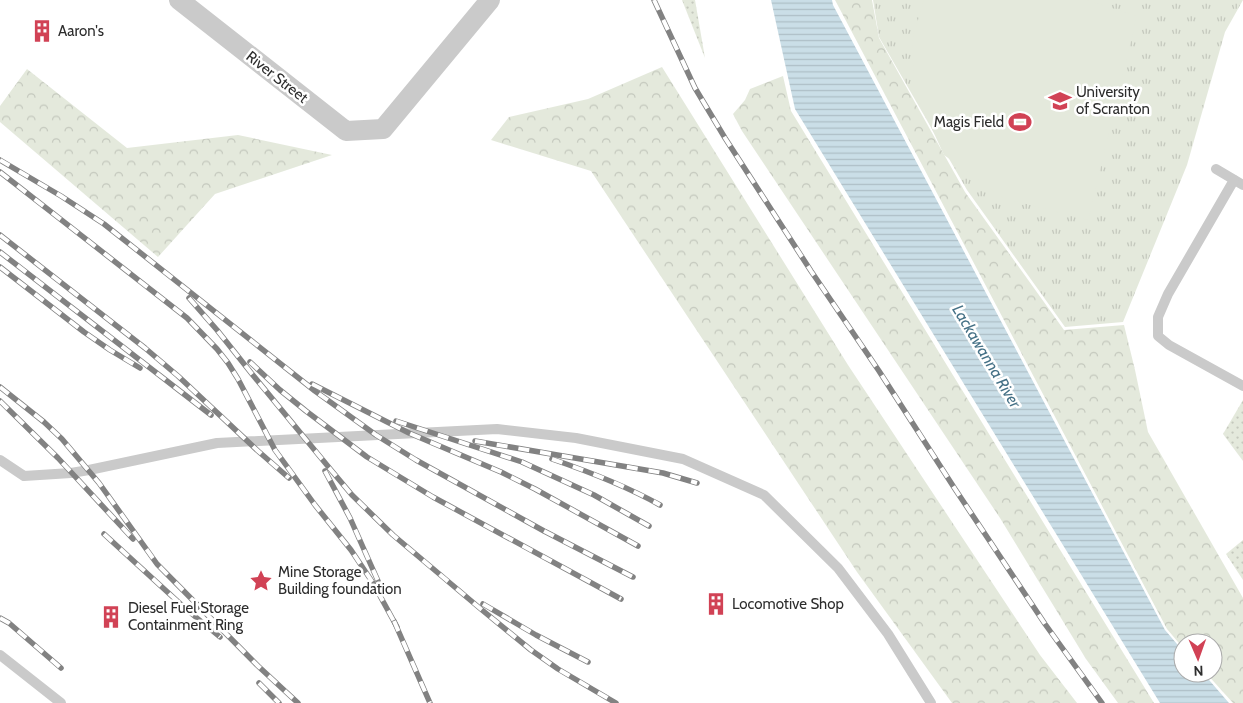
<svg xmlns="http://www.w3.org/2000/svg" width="1243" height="703" font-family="Cabin,sans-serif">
<defs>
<pattern id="grass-dots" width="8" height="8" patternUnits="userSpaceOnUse" patternTransform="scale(1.25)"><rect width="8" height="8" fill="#e4e9dc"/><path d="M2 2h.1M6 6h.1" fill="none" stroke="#c4c8bd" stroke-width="1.8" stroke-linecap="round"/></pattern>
<pattern id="forest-crowns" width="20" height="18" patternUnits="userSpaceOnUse" patternTransform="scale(1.25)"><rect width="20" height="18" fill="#e4e9dc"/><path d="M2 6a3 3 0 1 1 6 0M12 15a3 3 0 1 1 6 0" fill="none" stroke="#c4c8bd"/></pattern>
<pattern id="park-tufts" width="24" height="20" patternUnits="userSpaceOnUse" patternTransform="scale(1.25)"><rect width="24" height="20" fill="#e4e9dc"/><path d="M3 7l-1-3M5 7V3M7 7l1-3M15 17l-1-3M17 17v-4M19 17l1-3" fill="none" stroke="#c4c8bd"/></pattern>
<pattern id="water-rules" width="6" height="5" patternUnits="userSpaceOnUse" patternTransform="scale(1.25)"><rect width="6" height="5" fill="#cadee7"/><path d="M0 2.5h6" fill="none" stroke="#aebfc6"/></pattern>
</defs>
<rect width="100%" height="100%" fill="#fff"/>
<g fill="url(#grass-dots)">
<path d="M682,0H695L705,58Z"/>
<path d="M1243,400V461L1223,434Z"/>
<path d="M1243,540V580L1226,554Z"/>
</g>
<g fill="url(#forest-crowns)">
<path d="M835,0H872L879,38L965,192L1064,330L1124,325L1135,370L1148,432L1243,598V703H1233L1206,673H1213V643H1183V648L1167,629Z"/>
<path d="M662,67L848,365L1040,655L1077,703H952L857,572L591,171L491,140L509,117L588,99Z"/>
<path d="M27,69L127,148L238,135L332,155L215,194L158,257L0,122V106Z"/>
<path d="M783,76L791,111L1154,703H1118L1086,659L1000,518L742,131L733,114L745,100L750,89Z"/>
</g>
<path fill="url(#park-tufts)" d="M873,0H1243L1225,32L1187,165L1123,322L1065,327L967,190L879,37Z"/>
<path fill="#e4e9dc" d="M924,0H1086L1137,16L1088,220L1003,198L944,155L914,90L912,40Z"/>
<path fill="url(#water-rules)" d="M771,0H832L833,5L1165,630L1183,651V673H1203L1229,703H1160L795,109Z"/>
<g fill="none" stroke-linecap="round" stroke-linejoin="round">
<g stroke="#cacaca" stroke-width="10">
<path d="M1216,169L1243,185"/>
<path d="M1234,180L1168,294L1158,317V336L1169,345L1243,386"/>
<path d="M0,460L24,476L71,473L89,470L217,443L497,429L576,438L683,459L764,495L838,568L888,634L931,703"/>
<path d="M0,655L61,703"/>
</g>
<path stroke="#cacaca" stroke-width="20" d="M179,0L346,131L383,129L490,0"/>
<defs>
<g id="rail">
<path d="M654,0L695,88L725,138L811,271L879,371L955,489L1045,624L1102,703"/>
<path d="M0,160L61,196L104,224L315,391L376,435L416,460L544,531L633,577"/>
<path d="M0,172L187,318L217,349L228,363L238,379L275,450L315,505L351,550L373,583L397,627"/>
<path d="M0,235L145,348L178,376L258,451L289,478"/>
<path d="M0,252L211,415"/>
<path d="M0,267L84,332L110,350L140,368"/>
<path d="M189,298L217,330L252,374L331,470L352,495L393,535L482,610L531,650L558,669L616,703"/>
<path d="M250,362L280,390L306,411L367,457L433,497L621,599"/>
<path d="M312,384L409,433L501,472L535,489L638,546"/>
<path d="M0,387L44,422L62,439L99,483L157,564L258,666L298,703"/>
<path d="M0,401L58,458L133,539"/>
<path d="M396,421L522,462L594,495L649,526"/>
<path d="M475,441L663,473L697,483"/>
<path d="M552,459C590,472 626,486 660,505"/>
<path d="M325,471L350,518L378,581"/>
<path d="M104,534L186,609L220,637"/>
<path d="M483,604L536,635L588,662"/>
<path d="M0,618L9,623L61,668"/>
<path d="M394,621L430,703"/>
<path d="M259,683L279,703"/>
</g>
</defs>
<use href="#rail" stroke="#828282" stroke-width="5.5"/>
<use href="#rail" stroke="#fff" stroke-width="4" stroke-dasharray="11" stroke-linecap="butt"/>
</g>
<defs>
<symbol id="building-bare" viewBox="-9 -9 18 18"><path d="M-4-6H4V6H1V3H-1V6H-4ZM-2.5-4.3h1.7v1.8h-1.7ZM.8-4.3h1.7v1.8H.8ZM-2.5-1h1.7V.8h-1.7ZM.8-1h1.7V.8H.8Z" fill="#d14255" stroke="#fff" stroke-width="2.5" paint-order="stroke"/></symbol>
<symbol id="university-bare" viewBox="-9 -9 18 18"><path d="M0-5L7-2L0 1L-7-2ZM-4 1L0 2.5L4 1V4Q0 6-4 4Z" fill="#d14255" stroke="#fff" stroke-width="2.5" paint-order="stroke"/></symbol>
<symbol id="stadium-bare" viewBox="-9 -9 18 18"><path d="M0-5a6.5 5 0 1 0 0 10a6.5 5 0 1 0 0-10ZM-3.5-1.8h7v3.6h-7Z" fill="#d14255" stroke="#fff" stroke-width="2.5" paint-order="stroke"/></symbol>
<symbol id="sight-bare" viewBox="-9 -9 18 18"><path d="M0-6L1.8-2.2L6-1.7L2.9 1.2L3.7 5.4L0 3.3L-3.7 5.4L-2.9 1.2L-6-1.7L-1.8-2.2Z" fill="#d14255" stroke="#fff" stroke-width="2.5" paint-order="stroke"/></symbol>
</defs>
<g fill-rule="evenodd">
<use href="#building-bare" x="26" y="15" width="32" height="32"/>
<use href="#university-bare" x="1044" y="85" width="32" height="32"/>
<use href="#stadium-bare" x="1004" y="106" width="32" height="32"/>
<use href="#sight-bare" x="245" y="565" width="32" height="32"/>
<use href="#building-bare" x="700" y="588" width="32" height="32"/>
<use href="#building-bare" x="95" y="601" width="32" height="32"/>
</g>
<g text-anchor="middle" stroke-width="5" stroke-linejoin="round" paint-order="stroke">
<g font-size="15" fill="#2d2d2d" stroke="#fff" text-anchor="start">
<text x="58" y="36">Aaron's</text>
<text x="1076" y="97">University<tspan x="1076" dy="17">of Scranton</tspan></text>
<text x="1004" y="127" text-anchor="end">Magis Field</text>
<text x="278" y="577">Mine Storage<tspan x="278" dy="17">Building foundation</tspan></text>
<text x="732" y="609">Locomotive Shop</text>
<text x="128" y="613">Diesel Fuel Storage<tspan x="128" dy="17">Containment Ring</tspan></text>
</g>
<g font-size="15" fill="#2d2d2d" stroke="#fff">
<text transform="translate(277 77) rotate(38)" y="5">River Street</text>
</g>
<g font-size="16" font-style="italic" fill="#457186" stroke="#fff">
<text transform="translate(987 356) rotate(59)" y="6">Lackawanna River</text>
</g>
</g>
<g transform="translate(1198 658) rotate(178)"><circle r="24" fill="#ffffff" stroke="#ababab"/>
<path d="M0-4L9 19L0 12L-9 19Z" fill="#d14255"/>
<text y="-8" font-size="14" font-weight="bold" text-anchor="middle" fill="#2d2d2d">N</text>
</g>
</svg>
